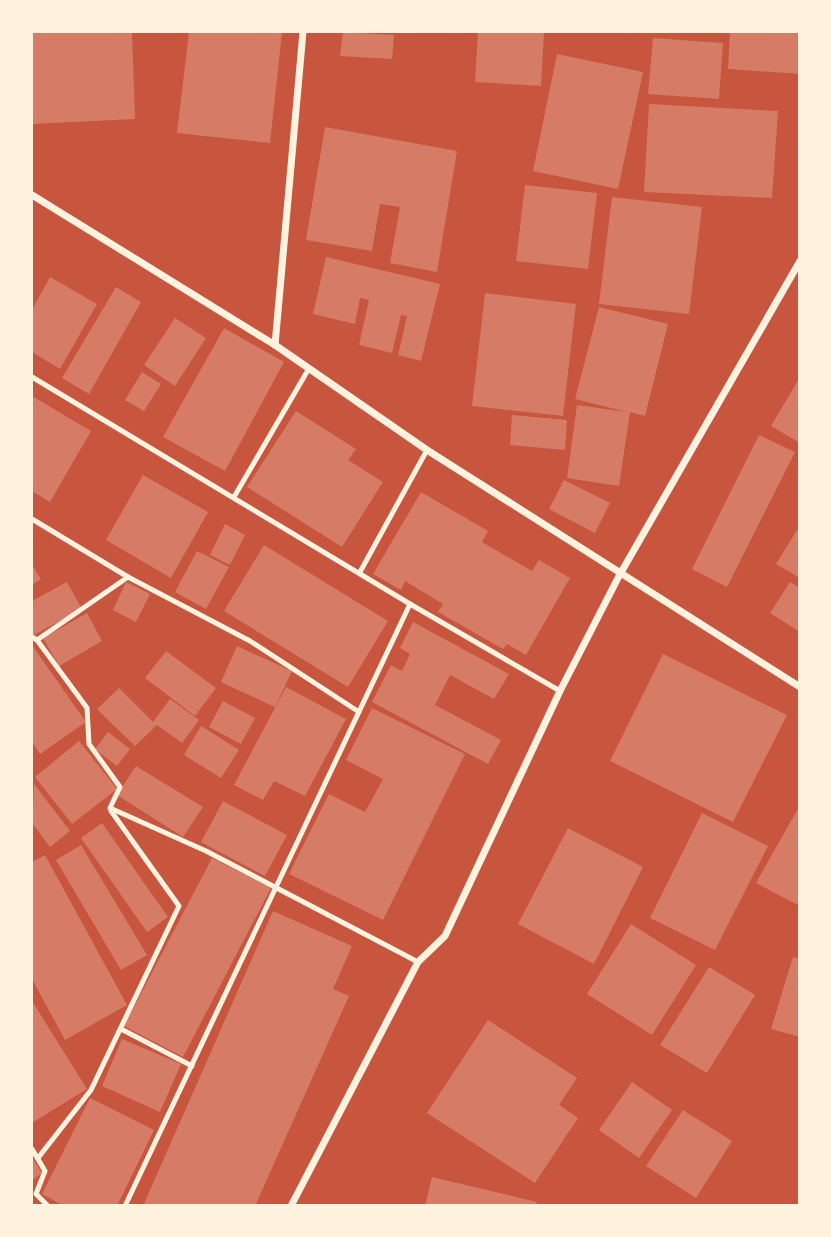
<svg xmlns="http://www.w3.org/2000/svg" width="831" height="1237" font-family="Overpass,sans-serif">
<rect width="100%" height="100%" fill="#c8553d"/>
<g fill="#d67c66">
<path d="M32,32H132L135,119L32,124Z"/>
<path d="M189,32H282L270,143L177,133Z"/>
<path d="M343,32L394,35L392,59L340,56Z"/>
<path d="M478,32H544L541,86L475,82Z"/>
<path d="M730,32H800V74L728,69Z"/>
<path d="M653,38L723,43L719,99L648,94Z"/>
<path d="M557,54L643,72L618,189L533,171Z"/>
<path d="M649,104L778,111L772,198L644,192Z"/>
<path d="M325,127L457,151L437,272L390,263L400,207L380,204L372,251L306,240Z"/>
<path d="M525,185L597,193L588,269L516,261Z"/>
<path d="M612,197L702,207L689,314L599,304Z"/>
<path d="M326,257L440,284L421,361L398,355L407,316L401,315L392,353L359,345L369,300L360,298L355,324L313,314Z"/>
<path d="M50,277L97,304L60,369L32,352V310Z"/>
<path d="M116,287L141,302L89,394L62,378Z"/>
<path d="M485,293L576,304L563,416L472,406Z"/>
<path d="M599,307L668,324L645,416L630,412L619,486L567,478L577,405L627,412L575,399Z"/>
<path d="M175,318L206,338L175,386L144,365Z"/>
<path d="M224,328L284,362L225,471L163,437Z"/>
<path d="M142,372L161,384L144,411L125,400Z"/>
<path d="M800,377V443L771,426Z"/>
<path d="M32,396L91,431L50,502L32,491Z"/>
<path d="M296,411L356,449L348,460L383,482L342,547L247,487Z"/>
<path d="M512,415L567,420L565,450L510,445Z"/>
<path d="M759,435L795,452L727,587L692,569Z"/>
<path d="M143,475L208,512L171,578L106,540Z"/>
<path d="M564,480L610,503L595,533L549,509Z"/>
<path d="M421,492L488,531L482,542L532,571L539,560L570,578L526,655L507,644L503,649L438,612L443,604L405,581L401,590L373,574Z"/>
<path d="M225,524L245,535L230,565L210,555Z"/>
<path d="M800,525V578L776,564Z"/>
<path d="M264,545L388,621L348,687L224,611Z"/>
<path d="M197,551L229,567L206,609L175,592Z"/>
<path d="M32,565L41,579L32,585Z"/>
<path d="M67,582L82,609L32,636V601Z"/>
<path d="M126,582L150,594L136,622L113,610Z"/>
<path d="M790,582L800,588V632L770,613Z"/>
<path d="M87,613L102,641L59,666L43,638Z"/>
<path d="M413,622L509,674L494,699L450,675L435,705L501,740L488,764L372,702L391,665L402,671L410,654L400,648Z"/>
<path d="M32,645L86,722L40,754L32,742Z"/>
<path d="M237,646L292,671L275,707L221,682Z"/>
<path d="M166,651L216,688L195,716L145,678Z"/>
<path d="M663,654L787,715L733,822L610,761Z"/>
<path d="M286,687L346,719L305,796L274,781L263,800L234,785Z"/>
<path d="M119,688L153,722L170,699L199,720L182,743L157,725L135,746L97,709Z"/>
<path d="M223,701L255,718L241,744L209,727Z"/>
<path d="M372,708L465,754L383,920L289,874L329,794L365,812L383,779L346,760Z"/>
<path d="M201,726L239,750L221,778L184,755Z"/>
<path d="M108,732L130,749L117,766L95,749Z"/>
<path d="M79,741L117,789L72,824L35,777Z"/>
<path d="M136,766L203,807L183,837L117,795Z"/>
<path d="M34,784L70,831L50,847L32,823Z"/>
<path d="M223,801L287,835L265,876L201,842Z"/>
<path d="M800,805V906L756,883Z"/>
<path d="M702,813L768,846L715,950L650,918Z"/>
<path d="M102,823L168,917L147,932L81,838Z"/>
<path d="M568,828L643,867L594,964L518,924Z"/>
<path d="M81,845L147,955L121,970L56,860Z"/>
<path d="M45,855L127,1005L65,1040L32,979V862Z"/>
<path d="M212,858L271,888L183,1057L124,1026Z"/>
<path d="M273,911L352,946L333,989L349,996L255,1206H143Z"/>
<path d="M631,924L696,965L652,1035L587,994Z"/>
<path d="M793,957L800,959V1037L771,1029Z"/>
<path d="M709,967L755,995L707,1073L660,1045Z"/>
<path d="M32,1001L87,1089L32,1123Z"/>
<path d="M488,1020L577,1078L559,1105L578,1118L535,1183L427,1113Z"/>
<path d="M122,1039L181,1064L160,1112L102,1086Z"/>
<path d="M632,1082L672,1110L639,1158L599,1130Z"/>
<path d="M90,1098L154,1130L117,1206H64L42,1194Z"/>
<path d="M683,1110L732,1141L696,1198L646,1166Z"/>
<path d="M32,1157L42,1173L32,1180Z"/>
<path d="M432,1177L537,1202L536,1206H425Z"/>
</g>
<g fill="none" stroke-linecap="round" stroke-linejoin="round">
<g stroke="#fff3e0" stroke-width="5">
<path d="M32,377L410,604L560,691"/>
<path d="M234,497L308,370"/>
<path d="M32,519L128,577L250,641L359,712"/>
<path d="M360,572L427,450"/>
<path d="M32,637L37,640L128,577"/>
<path d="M37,640L87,708L89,744L120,787L110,808L206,851L418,962"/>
<path d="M121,1029L192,1066"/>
<path d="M32,1149L45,1171L36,1194L48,1206"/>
<path d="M38,1158L91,1090L179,906L111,811"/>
<path d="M125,1206L410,604"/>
</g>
<g stroke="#fff3e0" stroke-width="7">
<path d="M32,195L275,345L427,450L800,687"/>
<path d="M275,345L303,32"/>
<path d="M291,1206L418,962L445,936L560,691L619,576L800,261"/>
</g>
</g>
<rect width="831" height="1237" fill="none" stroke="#fff3e0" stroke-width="66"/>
</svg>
